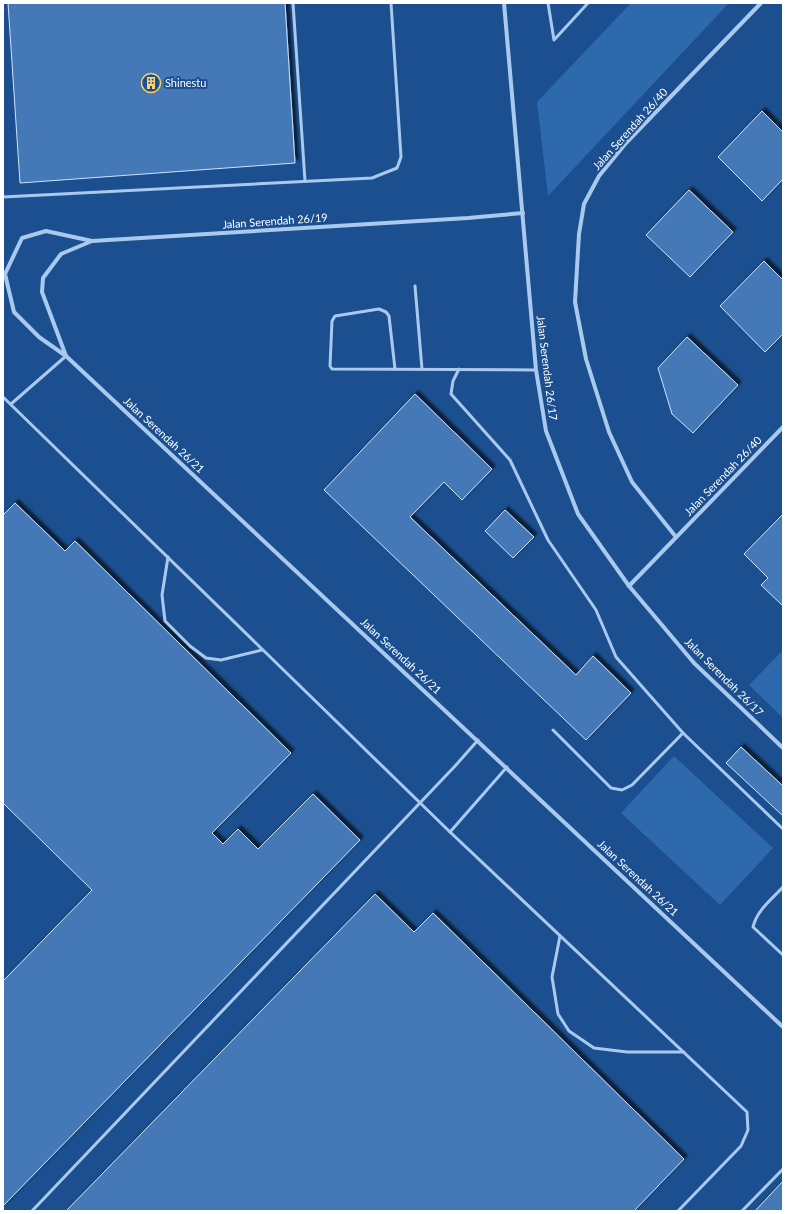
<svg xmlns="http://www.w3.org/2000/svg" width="786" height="1214" font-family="Lato,sans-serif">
<defs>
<filter id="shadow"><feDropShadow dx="3.5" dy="-3.5" stdDeviation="1" flood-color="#0009"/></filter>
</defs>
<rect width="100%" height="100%" fill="#1b4f8f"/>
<g fill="#2e69ad">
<path d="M631,3H729L548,196L537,102Z"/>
<path d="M783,650V718L749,685Z"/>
<path d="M674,756L773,848L720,905L621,813Z"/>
</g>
<g fill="#4478b7" stroke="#cfe3fa" filter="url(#shadow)">
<path d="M8,3H285L295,163L20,183Z"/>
<path d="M762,111L783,132V179L762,201L718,157Z"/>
<path d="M689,190L733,232L690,277L646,235Z"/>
<path d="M764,261L783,280V334L765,352L720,306Z"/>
<path d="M687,337L738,385L693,433L672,414L658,368Z"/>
<path d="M415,394L492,469L462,500L444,482L410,517L576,675L593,656L631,693L586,740L324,490Z"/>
<path d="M15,503L65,551L75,541L291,753L212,833L223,844L238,829L258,849L313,794L360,840L3,1206V981L92,890L3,803V515Z"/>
<path d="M505,510L534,537L513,558L485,531Z"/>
<path d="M783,514V606L761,585L768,578L744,554Z"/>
<path d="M741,747L783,786V816L726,763Z"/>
<path d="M375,894L414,932L433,913L684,1159L634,1211H66Z"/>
<path d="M783,1181V1211H755Z"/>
</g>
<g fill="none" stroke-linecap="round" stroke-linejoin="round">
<g stroke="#a9c9ee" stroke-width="3">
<path d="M293,3L305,181"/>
<path d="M548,3L554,40L588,3"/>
<path d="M3,197L372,178L397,168L401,157L391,3"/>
<path d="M415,286L422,369"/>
<path d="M395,369L389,316L386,312L379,309L335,316L332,321L330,366L332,369L536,370"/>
<path d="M459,369L453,381L451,394L510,460L548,540L596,610L616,657L683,733L783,829"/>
<path d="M3,397L450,832L747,1112L748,1130L741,1146L678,1211"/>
<path d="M11,404L66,356"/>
<path d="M168,557L162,595L165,621L190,646L206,658L221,660L262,650"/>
<path d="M553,730L611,788L622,790L632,785L683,733"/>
<path d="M450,832L507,767"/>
<path d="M783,887C772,899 757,910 753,927L783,955"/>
<path d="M560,936L552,977L558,1014L569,1031L594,1048L627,1052H684"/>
<path d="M32,1211L456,765L478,740"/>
<path d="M742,1211L783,1169"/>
</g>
<g stroke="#a9c9ee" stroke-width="4">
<path d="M504,3L536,370L546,431L578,514L629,586L694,663L783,748"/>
<path d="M523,213L468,218L92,241L61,254L43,278L42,292L66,356L783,1027"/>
<path d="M66,356L39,337L14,312L5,274L22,238L46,231L92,241"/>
<path d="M676,537L632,482L609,432L586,359L575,302L579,234L584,204L599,176L626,143L761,3"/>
<path d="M629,586L783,427"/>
</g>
</g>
<defs>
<symbol id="building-ring" viewBox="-11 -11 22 22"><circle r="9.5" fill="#1b4f8f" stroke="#ffd166" stroke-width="1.5"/><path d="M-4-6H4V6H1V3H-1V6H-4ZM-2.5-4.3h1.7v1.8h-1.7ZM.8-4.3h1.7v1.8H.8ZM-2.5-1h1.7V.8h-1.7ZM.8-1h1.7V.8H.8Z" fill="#ffd166"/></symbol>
</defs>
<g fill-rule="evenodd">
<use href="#building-ring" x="140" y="72" width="22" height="22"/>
</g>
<g text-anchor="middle" stroke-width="4" stroke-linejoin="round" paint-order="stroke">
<g font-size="11" fill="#fff" stroke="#1b4f8f" text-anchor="start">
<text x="165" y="87">Shinestu</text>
</g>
<g font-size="11" fill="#fff" stroke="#1b4f8f">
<text transform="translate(630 129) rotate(-48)" y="4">Jalan Serendah 26/40</text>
<text transform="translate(275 221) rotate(-4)" y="4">Jalan Serendah 26/19</text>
<text transform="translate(547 368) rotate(83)" y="4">Jalan Serendah 26/17</text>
<text transform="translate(164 435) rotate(43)" y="4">Jalan Serendah 26/21</text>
<text transform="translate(723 476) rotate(-46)" y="4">Jalan Serendah 26/40</text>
<text transform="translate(401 656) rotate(43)" y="4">Jalan Serendah 26/21</text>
<text transform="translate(724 677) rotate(45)" y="4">Jalan Serendah 26/17</text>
<text transform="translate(638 878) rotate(43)" y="4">Jalan Serendah 26/21</text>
</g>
</g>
<rect width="786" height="1214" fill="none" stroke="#ffffff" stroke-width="8"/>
</svg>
